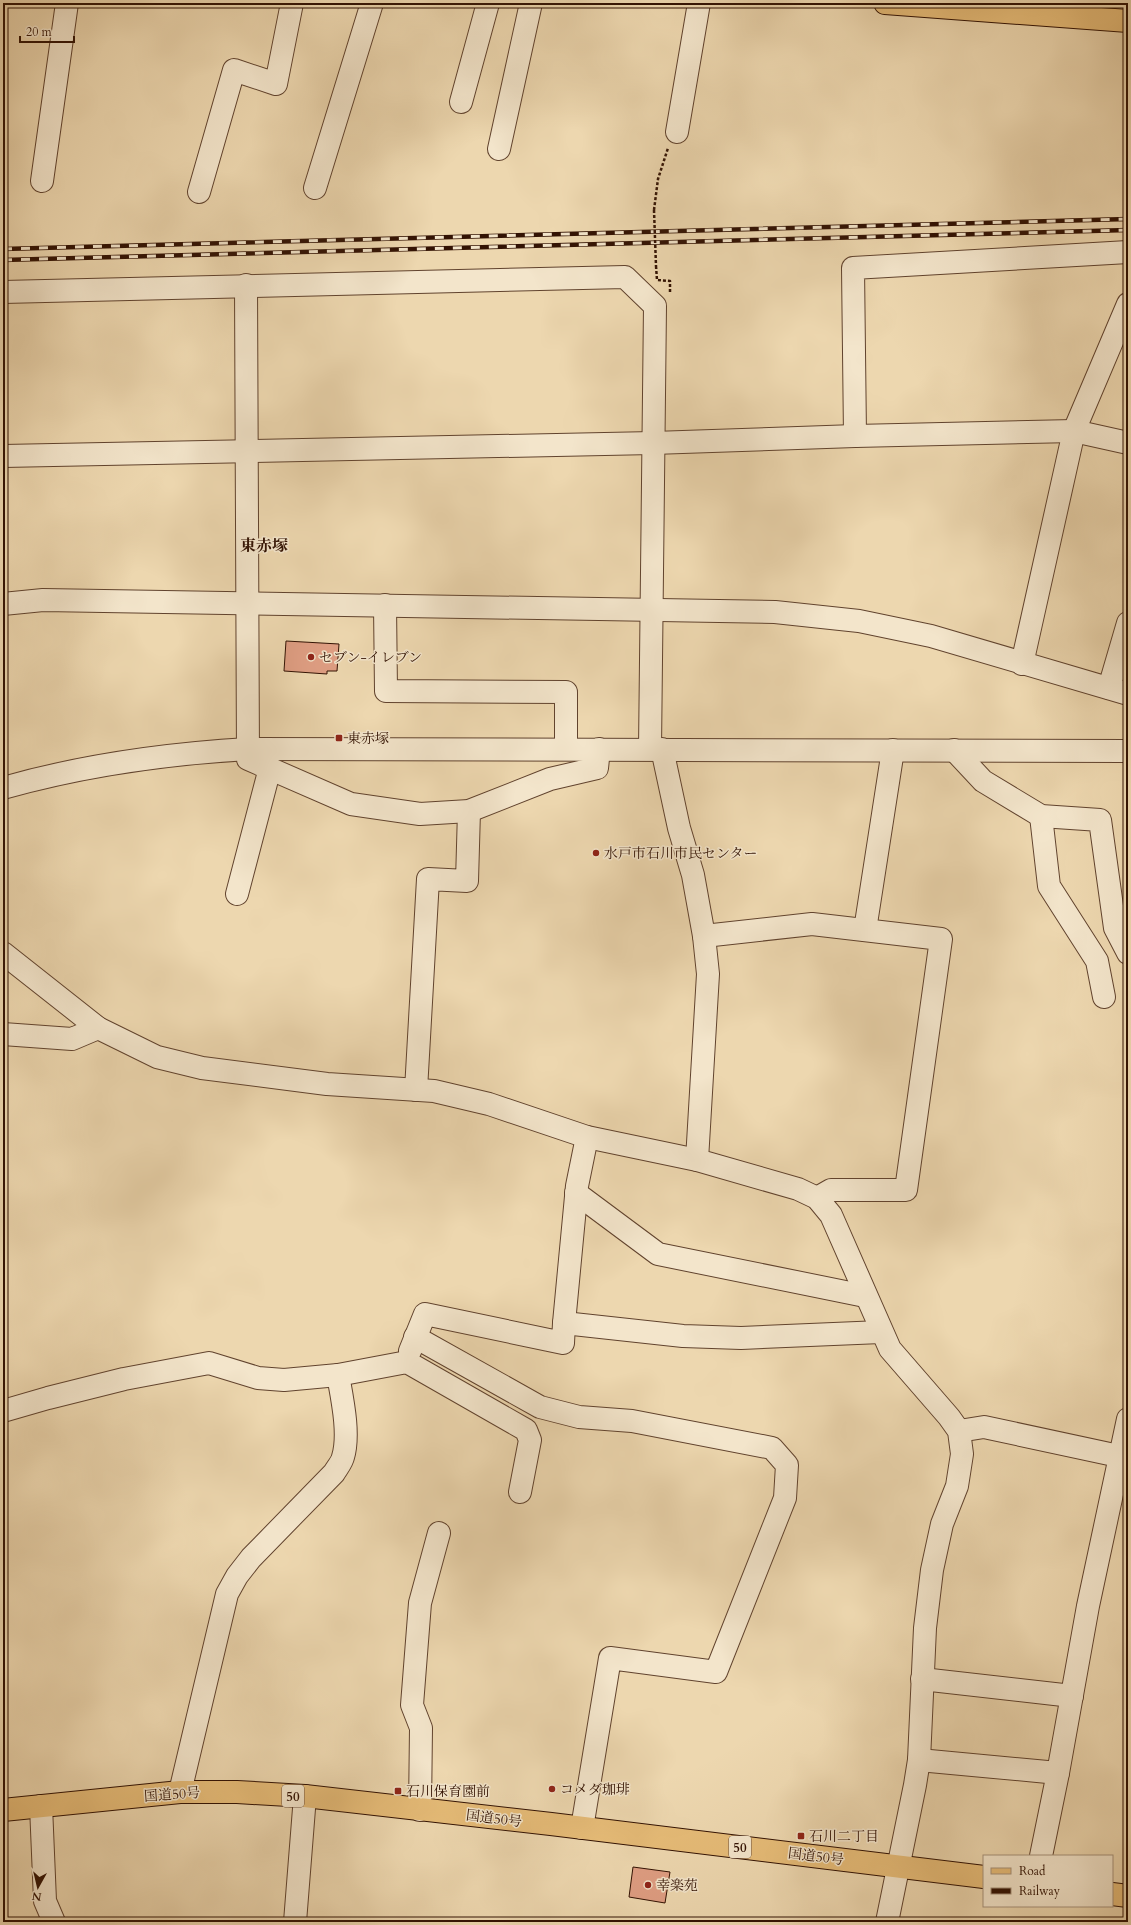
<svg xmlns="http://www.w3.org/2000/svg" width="1131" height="1925" font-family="Cardo,'Noto Serif JP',serif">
<rect width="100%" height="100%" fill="#edd7af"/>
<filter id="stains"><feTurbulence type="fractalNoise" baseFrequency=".005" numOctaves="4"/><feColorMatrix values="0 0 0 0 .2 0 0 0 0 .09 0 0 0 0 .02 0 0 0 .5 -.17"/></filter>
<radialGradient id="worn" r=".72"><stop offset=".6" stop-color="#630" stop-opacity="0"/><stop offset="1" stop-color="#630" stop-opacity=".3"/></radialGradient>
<g fill="#df9e83" stroke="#321203">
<path d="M286,641L339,644L337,671H327V674L284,671Z"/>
<path d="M633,1867L670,1872L665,1903L629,1897Z"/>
</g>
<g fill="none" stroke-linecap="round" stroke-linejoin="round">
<defs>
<g id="minor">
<path d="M461,102L488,3"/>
<path d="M677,132L699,3"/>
<path d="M499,149L531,3"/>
<path d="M42,181L67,3"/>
<path d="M315,188L372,3"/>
<path d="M199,192L234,70L276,84L292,3"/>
<path d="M246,285L248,759L351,804L420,814L469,811L550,779L597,768L599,749"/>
<path d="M3,292L625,277L655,306L650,749"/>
<path d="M855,436L853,268L1128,252"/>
<path d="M3,456L653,443L855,436L1074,431L1128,443"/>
<path d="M3,604L43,600L775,612L859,621L931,636L1128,694"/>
<path d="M385,605L386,691L566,692V749"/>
<path d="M1022,664L1074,431L1128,304"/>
<path d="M1109,688L1128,623"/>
<path d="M662,749L679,828L693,875L704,936L708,974L697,1160L798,1189L817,1198L831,1215L890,1349L949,1417L959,1431L962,1454L957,1486L942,1524L932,1570L925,1628L919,1760L915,1785L887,1922"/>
<path d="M954,750L983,781L1041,816L1100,820L1115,928L1128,953"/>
<path d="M3,788C84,765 164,754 248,749L1128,751"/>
<path d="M1041,816L1049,886L1097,961L1104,997"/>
<path d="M237,894L270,768"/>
<path d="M865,930L893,750"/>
<path d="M704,936L812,924L941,939L906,1190H831L817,1198"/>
<path d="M3,953L98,1028L157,1057L202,1068L327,1084L434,1091L489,1104L587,1137L697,1160"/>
<path d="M3,1034L72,1039L98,1028"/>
<path d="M416,1090L428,879L467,881L469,811"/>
<path d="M576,1193L658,1254L865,1296"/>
<path d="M564,1323L683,1336L741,1338L881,1332"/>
<path d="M415,1337L540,1407L579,1417L632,1421L772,1448L787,1465L785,1498L716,1672L610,1658L582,1828"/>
<path d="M410,1351L425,1314L563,1343L564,1323L577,1186L587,1137"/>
<path d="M3,1411L48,1398L124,1379L209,1363L258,1378L284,1380L338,1375L407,1362L526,1430L530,1440L520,1492"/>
<path d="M959,1431L984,1427L1128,1458"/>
<path d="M922,1679L1072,1696"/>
<path d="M919,1760L1058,1773"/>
<path d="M180,1792L227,1594L237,1576L251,1558L334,1473C337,1468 342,1462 343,1457C350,1434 342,1398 338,1375"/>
<path d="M41,1806L45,1901L54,1922"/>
<path d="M420,1810L421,1728L412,1705L420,1603L439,1533"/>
<path d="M1041,1856L1058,1773L1088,1606L1128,1419"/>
<path d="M295,1922L305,1796"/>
</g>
<path id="major" d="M885,3L1128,21"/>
<g id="highway">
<path d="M3,1810L180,1792H237L305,1796L551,1824L984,1877"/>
<path d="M1112,1894L1128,1896"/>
</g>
</defs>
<use href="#minor" stroke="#61432e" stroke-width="24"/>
<use href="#major" stroke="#321203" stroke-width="24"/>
<use href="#highway" stroke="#321203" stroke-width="24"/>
<g stroke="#321203" stroke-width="2.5" stroke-dasharray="3 2" stroke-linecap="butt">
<path d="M654,210L658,179L668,148"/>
<path d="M656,266L657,280L670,281V294"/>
</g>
<use href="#minor" stroke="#f3e5cb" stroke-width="22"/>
<use href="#major" stroke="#e6bc78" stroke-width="22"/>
<use href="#highway" stroke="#e6bc78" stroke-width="22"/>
<defs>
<g id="rail">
<path d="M3,249L1128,219"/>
<path d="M3,260L1128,230"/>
</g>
</defs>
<use href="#rail" stroke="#321203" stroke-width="4.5"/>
<use href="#rail" stroke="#f3e5cb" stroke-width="3" stroke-dasharray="9" stroke-linecap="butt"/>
<path stroke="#321203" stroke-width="2.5" stroke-dasharray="3 2" stroke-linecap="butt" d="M654,210L656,266"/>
</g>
<g fill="#8f2418" stroke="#f3e5cb" stroke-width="1.5">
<circle cx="311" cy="657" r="4"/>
<rect x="335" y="734" width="8" height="8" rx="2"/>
<circle cx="596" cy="853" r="4"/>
<circle cx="552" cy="1789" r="4"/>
<rect x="394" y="1787" width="8" height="8" rx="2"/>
<rect x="797" y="1832" width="8" height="8" rx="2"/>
<circle cx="648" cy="1885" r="4"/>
</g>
<g text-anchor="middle" stroke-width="3" stroke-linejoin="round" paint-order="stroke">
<g fill="#f3e5cb" stroke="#6c513f" stroke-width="1">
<rect x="282" y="1785" width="22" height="22" rx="3"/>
<rect x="729" y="1836" width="22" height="22" rx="3"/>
</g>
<g font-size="13" font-weight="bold" fill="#321203">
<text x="293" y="1801">50</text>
<text x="740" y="1852">50</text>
</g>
<g font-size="14" fill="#321203" stroke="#f3e5cb" text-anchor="start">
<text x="319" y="662">セブン-イレブン</text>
<text x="347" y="743">東赤塚</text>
<text x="604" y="858">水戸市石川市民センター</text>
<text x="560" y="1794">コメダ珈琲</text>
<text x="406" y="1796">石川保育園前</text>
<text x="809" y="1841">石川二丁目</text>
<text x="656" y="1890">幸楽苑</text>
</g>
<g font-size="14" fill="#321203" stroke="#f3e5cb">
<text transform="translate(172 1794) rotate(-4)" y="5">国道50号</text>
<text transform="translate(494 1818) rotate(7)" y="5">国道50号</text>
<text transform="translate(816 1856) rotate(7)" y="5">国道50号</text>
</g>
<g font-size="16" font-weight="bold" fill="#321203" stroke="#f3e5cb">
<text x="264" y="551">東赤塚</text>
</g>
</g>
<rect width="1131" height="1925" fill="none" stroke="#edd7af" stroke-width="16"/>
<rect x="4" y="4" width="1123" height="1917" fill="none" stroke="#321203" stroke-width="2"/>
<rect x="8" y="8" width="1115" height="1909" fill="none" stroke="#321203"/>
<rect x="983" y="1855" width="130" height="52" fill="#f3e5cb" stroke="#a6917b"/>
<rect x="991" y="1868" width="20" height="6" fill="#e6bc78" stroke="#a6917b"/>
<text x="1019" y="1875" font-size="12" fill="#321203">Road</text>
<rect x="991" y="1888" width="20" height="6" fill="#321203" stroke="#a6917b"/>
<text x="1019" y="1895" font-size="12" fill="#321203">Railway</text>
<g transform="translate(38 1887) rotate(188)" stroke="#f3e5cb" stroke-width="3" paint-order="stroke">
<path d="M0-3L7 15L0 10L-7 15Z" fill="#321203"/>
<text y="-6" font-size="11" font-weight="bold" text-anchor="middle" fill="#321203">N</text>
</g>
<path d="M20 36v6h54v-6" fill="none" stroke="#321203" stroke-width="2"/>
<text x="26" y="36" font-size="12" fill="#321203" stroke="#f3e5cb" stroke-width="3" paint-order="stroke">20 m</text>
<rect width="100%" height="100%" filter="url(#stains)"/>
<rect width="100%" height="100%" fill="url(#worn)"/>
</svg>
